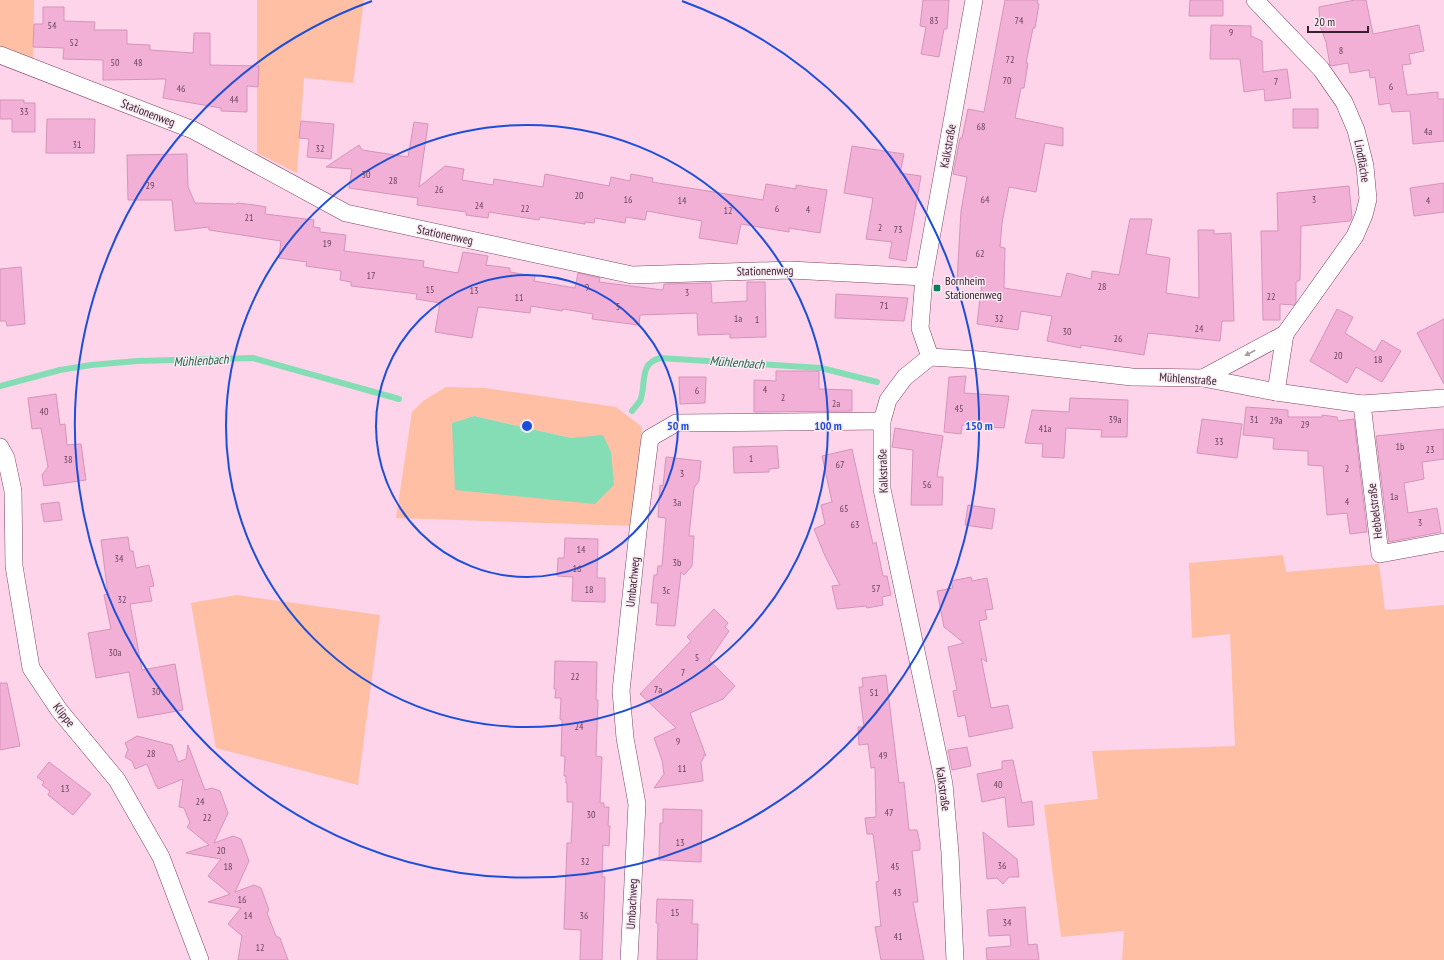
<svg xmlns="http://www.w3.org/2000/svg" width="1444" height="960" font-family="'PT Sans Narrow',sans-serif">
<rect width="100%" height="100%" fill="#fdd4ea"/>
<g fill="#febfa4" fill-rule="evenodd">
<path d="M0,0H34L33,61L0,48Z"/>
<path d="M257,0H364L353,83L304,78L297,173L257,153Z"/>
<path d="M446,387L485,388L616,407L642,427L633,526L396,518L412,412L423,401ZM474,416L571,438L452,423Z"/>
<path d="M1283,555L1286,572L1379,564L1385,610L1444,605V960H1122L1124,931L1061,937L1044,805L1098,799L1092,751L1235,746L1230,634L1192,638L1189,563Z"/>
<path d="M236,595L380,615L358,785L216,748L191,603Z"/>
</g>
<path fill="#85ddb6" d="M474,416L571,438L603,435L611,452L614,485L595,504L455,490L452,423Z"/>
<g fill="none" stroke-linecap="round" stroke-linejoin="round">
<g stroke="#85ddb6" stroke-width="6">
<path d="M0,386L60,370L91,365L137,361L253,358L399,399"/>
<path d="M632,411C634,408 638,404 640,401C647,384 638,364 660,358L821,368L877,382"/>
</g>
</g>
<g fill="#f3b0d6" stroke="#d594ba">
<path d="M923,0H949L947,29H944L939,57L921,54L926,27L920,26Z"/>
<path d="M1005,0H1038L1037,3L1039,4L1035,28H1033L1026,63H1028L1024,88H1021L1015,118L1063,128V146L1045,143L1036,192L1009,187L1002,223L1000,247L1005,248L1004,288L1061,297L1067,273L1091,279L1092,271L1119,275L1130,219H1152L1146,254L1170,258L1166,293L1199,298L1198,230H1214V234L1231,233L1234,321H1222L1220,341L1148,333L1144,355L1081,345V348L1047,341L1052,316L1021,311L1018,330L977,324L982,282L957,281L961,211L967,177L953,174L960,138H962L968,109L984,112Z"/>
<path d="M1190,0H1223V16H1189Z"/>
<path d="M1355,0H1366L1373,34L1419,25L1424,51L1409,54L1411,64L1402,65L1407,95L1438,92V99H1444V141L1413,144L1410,111L1392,112L1390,103L1379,105L1375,77L1370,78L1369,70L1350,73L1348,63L1331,66L1330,65L1326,42L1320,26L1319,7Z"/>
<path d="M43,7H64V21L95,22L94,30H127V44L150,45V50L193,53L194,33H210V65L259,66L258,87L247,86V112L221,111V108L163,98L166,79L103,80V60L63,59L64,48L33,47L34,24H43Z"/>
<path d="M1211,25L1251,26V36L1262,41L1263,72L1287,69L1291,98L1265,101L1264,89L1244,92L1240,59H1210Z"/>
<path d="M0,100H24V103H35V132H12V119H0Z"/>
<rect x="1293" y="109" width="25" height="19"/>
<path d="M47,119H95L94,153H46Z"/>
<path d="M301,121L334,124L331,159L307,157L309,139L299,138Z"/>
<path d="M414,122L428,124L419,187L445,166L464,169L462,180L493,185L494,179L543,187L545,174L609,186L611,177L630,181L631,174L653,178L652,182L763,200L766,184L796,189V185L827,190L820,233L789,228V232L741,224L737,244L699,238L702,221L647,211L645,220L626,217L625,223L595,218L594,223L585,222V224L540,217L539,220L489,212L488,218L466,215V212L417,205L418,198L349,188L352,169L326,167L359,145L362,150L408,157Z"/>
<path d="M852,146L904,154L900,173L921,176L906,261L889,258L892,242L866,239L873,198L844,193Z"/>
<path d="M187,154L188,187L195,203L236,204L237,203L255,205L266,207L265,214L314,220L313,227L320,228V232L346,235L344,251L424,261L423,267L458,273L463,252L488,256L486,265L510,268V272L535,276L534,281L575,288L578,273L600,278L599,282L663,290L664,284L711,283L712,303L747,301V282H765L766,337L730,338V334L698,335L697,313L640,315L639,325L592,319L593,314L563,309L562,311L531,306L530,313L478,307L472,338L435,332L440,303L416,299L417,294L351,286V282L340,280L341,271L306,266L307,262L279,258L281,241L209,230V227L175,231L172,200H128L127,155Z"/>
<path d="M1444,183V212L1414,216L1410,188Z"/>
<path d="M1349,186L1352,217L1350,221L1301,226L1300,280L1296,282V302L1294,305L1280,304V320H1263L1261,231H1278L1277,193Z"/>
<path d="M21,267L25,324L7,326L6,321H0V269Z"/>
<path d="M836,294L908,298L904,321L835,318Z"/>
<path d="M1337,309L1353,317L1345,333L1375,352L1382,340L1401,351L1382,382L1356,367L1347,383L1310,361Z"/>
<path d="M1444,319V384L1417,333Z"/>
<path d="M776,371H819V389L852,390V411L754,412V380L776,381Z"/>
<path d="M966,376L964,393L1009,396L1004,428L962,425L961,434L944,432L949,377Z"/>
<path d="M679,377H706L705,403L680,404Z"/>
<path d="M56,394L60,425L65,424L67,445L81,444L86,480L44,486L42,475L48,467L41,428L32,429L28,398Z"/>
<path d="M1070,398L1128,400L1127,437H1101L1102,430L1066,428L1064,458L1042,457L1043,444L1025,443L1032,410L1069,412Z"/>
<path d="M1246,407L1288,410V417H1322V415L1337,417L1338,421L1354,419L1367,532L1350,534L1347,513L1327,515L1323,466L1308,465V451L1273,449L1274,438L1243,435Z"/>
<path d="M1202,419L1242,424L1237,458L1197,453Z"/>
<path d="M895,428L943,436L937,477H943L942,505H911L913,450L892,447Z"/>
<path d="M1444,429V459L1422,462L1424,479L1404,483L1408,513L1437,508L1441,532L1389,542L1376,436Z"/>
<path d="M768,446H777L779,468L769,469V472L734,473L733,447Z"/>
<path d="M852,449L873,544L876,542L883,576H887L891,595L882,597L883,605L867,608L866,606L837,609L832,586L840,585L825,556L814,529L825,524L821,505L832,502L822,456Z"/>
<path d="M666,457L701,461L699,481L694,488L689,536H694L692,566L684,575L681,572L675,626L656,625L658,603H651L654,575H657L658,566H662L666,518L658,517L660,485L663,486Z"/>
<path d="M59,502L62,520L44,522L41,504Z"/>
<path d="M968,505L995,509L992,529L965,525Z"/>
<path d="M128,537L130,551H133L136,568L149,565L154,586L149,587L152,601L130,604L142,670L175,664L183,710L138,718L129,672L96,678L88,633L111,629L104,595L108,594L101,540Z"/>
<path d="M565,538L598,539L597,578H605V602L572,601L573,577L557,576L558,558H564Z"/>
<path d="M971,577L972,581L987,578L993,609L985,610L987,619L979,621L987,662L981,658L991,708L1008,705L1013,728L969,737L965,715L958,717L953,691L957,690L948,647L964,643L944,627L937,591L953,588L951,581Z"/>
<path d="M714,609L728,623L725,627L729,631L709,660L735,686L723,699L690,713L706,756L704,754V757L701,762L703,781L654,788L664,774L662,760L654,738L676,728L640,694L691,641L687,637Z"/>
<path d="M555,661L597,662L596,700H598L596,756L602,757L600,803H604V807H609L608,826H610L609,846L603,845L602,877H605L602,960H580L581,930L564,929L567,843H571L573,802H567V783H566V776H564L565,756H561L562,720L560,719L561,698H555L556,689H554Z"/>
<path d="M886,675L899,783L904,782L909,830H917L920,843V850L912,851L918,902H913L924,960H881L875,927L881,926L876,882L879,881L873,834H867L865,818L876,817L875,767L871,768L868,744L859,745L858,727H864L859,687H863L862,678Z"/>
<path d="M0,683H7L20,746L0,750Z"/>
<path d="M137,736L172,745L178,762L186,759L188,745L205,790L212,788L220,791L228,813L214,843L233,836L241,839L249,861L235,892L254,885L261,888L269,910L267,913L276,936L280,938L288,960H238L242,936L228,924L241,908L208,902L230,894L208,876L221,859L186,853L209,845L187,827L190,823L184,808L179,807L183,779L158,789L157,786H156L147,764L135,769L132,761L125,757L128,750L125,743Z"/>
<path d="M967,747L971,766L952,770L948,750Z"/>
<path d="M1013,760L1022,803L1032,801L1034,825L1008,827L1005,797L982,802L977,774L1002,769V761Z"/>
<path d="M49,762L91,794L73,815L48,795L50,791L42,785L44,782L37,777Z"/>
<path d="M663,809L702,810L701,862L659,860L660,823H663Z"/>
<path d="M983,832L1017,859L1019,877H1009L1003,884L997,878L987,879Z"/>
<path d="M657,899L693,900L692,924H698L697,960H657L658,923H656Z"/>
<path d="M1025,907L1028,945L1037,944L1039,960H987L986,948L1011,946L1010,935L989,936L987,910Z"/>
</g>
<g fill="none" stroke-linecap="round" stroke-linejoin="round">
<defs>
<g id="street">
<path d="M0,55L193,130L346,213L632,275L790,270L924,277"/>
<path d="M930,357L905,377L888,400L882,421V489L944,784L950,853L955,960"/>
<path d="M930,357L980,360L1132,377L1203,378L1276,392L1362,404L1444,398"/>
<path d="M930,357L920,328L924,277L974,0"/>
<path d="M1203,378L1285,334L1355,236L1364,215L1368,199L1365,166L1356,130L1344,102L1321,69L1255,0"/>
<path d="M1276,392L1285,334"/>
<path d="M1362,404L1380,554L1444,542"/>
<path d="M0,447L6,458L13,491L14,566L31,668L59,710L117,780L161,857L200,960"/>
<path d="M629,960L637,804L625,738L621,691L638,531L650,438L676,423L882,421"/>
</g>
</defs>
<use href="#street" stroke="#7e4467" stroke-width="18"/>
<use href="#street" stroke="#fff" stroke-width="17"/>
</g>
<defs><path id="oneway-solid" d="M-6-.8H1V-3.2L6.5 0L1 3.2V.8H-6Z"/></defs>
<use fill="#a79ba2" href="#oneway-solid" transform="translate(1250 353) rotate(152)"/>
<g fill="none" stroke="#1d4ed8" stroke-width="2">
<circle cx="527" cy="426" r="151"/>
<circle cx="527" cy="426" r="301"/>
<path d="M682 1A452 452 0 1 1 372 1"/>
</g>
<rect fill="#0c7d59" stroke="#f8eaf2" stroke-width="1.5" x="933" y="284" width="8" height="8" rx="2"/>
<g text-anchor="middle" stroke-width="3" stroke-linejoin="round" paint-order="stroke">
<g font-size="10" fill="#69455a">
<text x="934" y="24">83</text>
<text x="1019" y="24">74</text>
<text x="52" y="29">54</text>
<text x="1231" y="36">9</text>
<text x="74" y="46">52</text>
<text x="1341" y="54">8</text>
<text x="1010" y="63">72</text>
<text x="115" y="66">50</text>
<text x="138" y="66">48</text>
<text x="1007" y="84">70</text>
<text x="1276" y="85">7</text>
<text x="1391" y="90">6</text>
<text x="181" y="92">46</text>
<text x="234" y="103">44</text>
<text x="24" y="115">33</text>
<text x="981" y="130">68</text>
<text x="1428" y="135">4a</text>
<text x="77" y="148">31</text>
<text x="320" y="152">32</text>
<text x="366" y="178">30</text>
<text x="393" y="184">28</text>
<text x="150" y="189">29</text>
<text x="439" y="193">26</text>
<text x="579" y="199">20</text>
<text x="628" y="203">16</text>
<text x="985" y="203">64</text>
<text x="1314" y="203">3</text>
<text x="682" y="204">14</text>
<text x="1428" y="204">4</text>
<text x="479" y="209">24</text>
<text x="525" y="212">22</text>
<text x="777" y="212">6</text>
<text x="808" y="213">4</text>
<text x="728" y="214">12</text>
<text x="249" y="221">21</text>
<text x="880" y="231">2</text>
<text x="898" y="233">73</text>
<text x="327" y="247">19</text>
<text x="980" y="257">62</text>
<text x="371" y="279">17</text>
<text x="1102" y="290">28</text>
<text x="587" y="291">9</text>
<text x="430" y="293">15</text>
<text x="474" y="294">13</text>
<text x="687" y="296">3</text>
<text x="1271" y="300">22</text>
<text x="519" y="301">11</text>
<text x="884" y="309">71</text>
<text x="618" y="310">5</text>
<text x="738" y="322">1a</text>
<text x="999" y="322">32</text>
<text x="757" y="323">1</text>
<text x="1199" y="332">24</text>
<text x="1067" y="335">30</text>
<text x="1118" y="342">26</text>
<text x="1338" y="359">20</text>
<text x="1378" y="363">18</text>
<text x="765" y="393">4</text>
<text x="697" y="394">6</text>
<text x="783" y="401">2</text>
<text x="836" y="407">2a</text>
<text x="959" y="412">45</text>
<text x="44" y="415">40</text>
<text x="1115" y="423">39a</text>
<text x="1254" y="423">31</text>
<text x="1276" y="424">29a</text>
<text x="1305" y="428">29</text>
<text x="1045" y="432">41a</text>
<text x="1219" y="445">33</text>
<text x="1400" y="450">1b</text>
<text x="1430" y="453">23</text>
<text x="751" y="462">1</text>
<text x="68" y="463">38</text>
<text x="840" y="468">67</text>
<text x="1347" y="472">2</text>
<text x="682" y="477">3</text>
<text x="927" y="488">56</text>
<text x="1394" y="500">1a</text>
<text x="1347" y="505">4</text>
<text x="677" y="506">3a</text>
<text x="844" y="512">65</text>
<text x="1420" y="526">3</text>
<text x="855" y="528">63</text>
<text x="581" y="553">14</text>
<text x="119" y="562">34</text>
<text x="677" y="566">3b</text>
<text x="577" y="572">16</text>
<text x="876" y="592">57</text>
<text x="589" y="593">18</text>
<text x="666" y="594">3c</text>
<text x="122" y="603">32</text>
<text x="115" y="656">30a</text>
<text x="697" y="661">5</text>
<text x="683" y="676">7</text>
<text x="575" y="680">22</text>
<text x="658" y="693">7a</text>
<text x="156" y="695">30</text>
<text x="874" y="696">51</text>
<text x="579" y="730">24</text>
<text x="678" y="745">9</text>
<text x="151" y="757">28</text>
<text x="883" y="759">49</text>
<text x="682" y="772">11</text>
<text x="998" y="788">40</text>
<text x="65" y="792">13</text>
<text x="200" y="805">24</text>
<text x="889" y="816">47</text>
<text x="591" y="818">30</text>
<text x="207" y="821">22</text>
<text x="680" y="846">13</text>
<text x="221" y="854">20</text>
<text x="585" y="865">32</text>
<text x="1002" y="869">36</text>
<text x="228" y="870">18</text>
<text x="895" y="870">45</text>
<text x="897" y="896">43</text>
<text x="242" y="903">16</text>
<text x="675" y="916">15</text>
<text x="248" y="919">14</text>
<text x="584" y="919">36</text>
<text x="1007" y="926">34</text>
<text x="898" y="940">41</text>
<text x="260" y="951">12</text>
</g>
<g font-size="12" fill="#3b2130" stroke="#f8eaf2">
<text transform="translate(148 113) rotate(21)" y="4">Stationenweg</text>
<text transform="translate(948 146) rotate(-80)" y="4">Kalkstraße</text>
<text transform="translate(1362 161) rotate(80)" y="4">Lindfläche</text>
<text transform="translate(445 235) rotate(12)" y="4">Stationenweg</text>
<text transform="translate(765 271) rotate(-1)" y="4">Stationenweg</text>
<text transform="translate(1188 379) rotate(4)" y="4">Mühlenstraße</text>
<text transform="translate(883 471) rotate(-92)" y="4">Kalkstraße</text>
<text transform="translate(1375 511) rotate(-97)" y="4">Hebbelstraße</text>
<text transform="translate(633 582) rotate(-84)" y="4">Umbachweg</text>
<text transform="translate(64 715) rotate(52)" y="4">Klippe</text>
<text transform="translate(943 789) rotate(82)" y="4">Kalkstraße</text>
<text transform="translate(632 904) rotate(-87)" y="4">Umbachweg</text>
</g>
<g font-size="12" fill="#3b2130" stroke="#f8eaf2" text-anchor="start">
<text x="945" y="285">Bornheim<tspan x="945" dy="14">Stationenweg</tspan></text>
</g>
<g font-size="13" font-style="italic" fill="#23654b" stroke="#f8eaf2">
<text transform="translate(201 360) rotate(-3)" y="5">Mühlenbach</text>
<text transform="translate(737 362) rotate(4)" y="5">Mühlenbach</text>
</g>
</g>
<circle cx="527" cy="426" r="6" fill="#1d4ed8" stroke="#f8eaf2" stroke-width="2"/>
<g font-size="12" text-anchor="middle" font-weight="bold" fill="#1d4ed8" stroke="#f8eaf2" stroke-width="3" stroke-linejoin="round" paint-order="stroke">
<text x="678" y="430">50 m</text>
<text x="828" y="430">100 m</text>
<text x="979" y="430">150 m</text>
</g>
<path d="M1308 26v6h60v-6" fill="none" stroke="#3b2130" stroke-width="2"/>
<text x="1314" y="26" font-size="12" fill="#3b2130" stroke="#f8eaf2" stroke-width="3" paint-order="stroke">20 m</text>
</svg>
